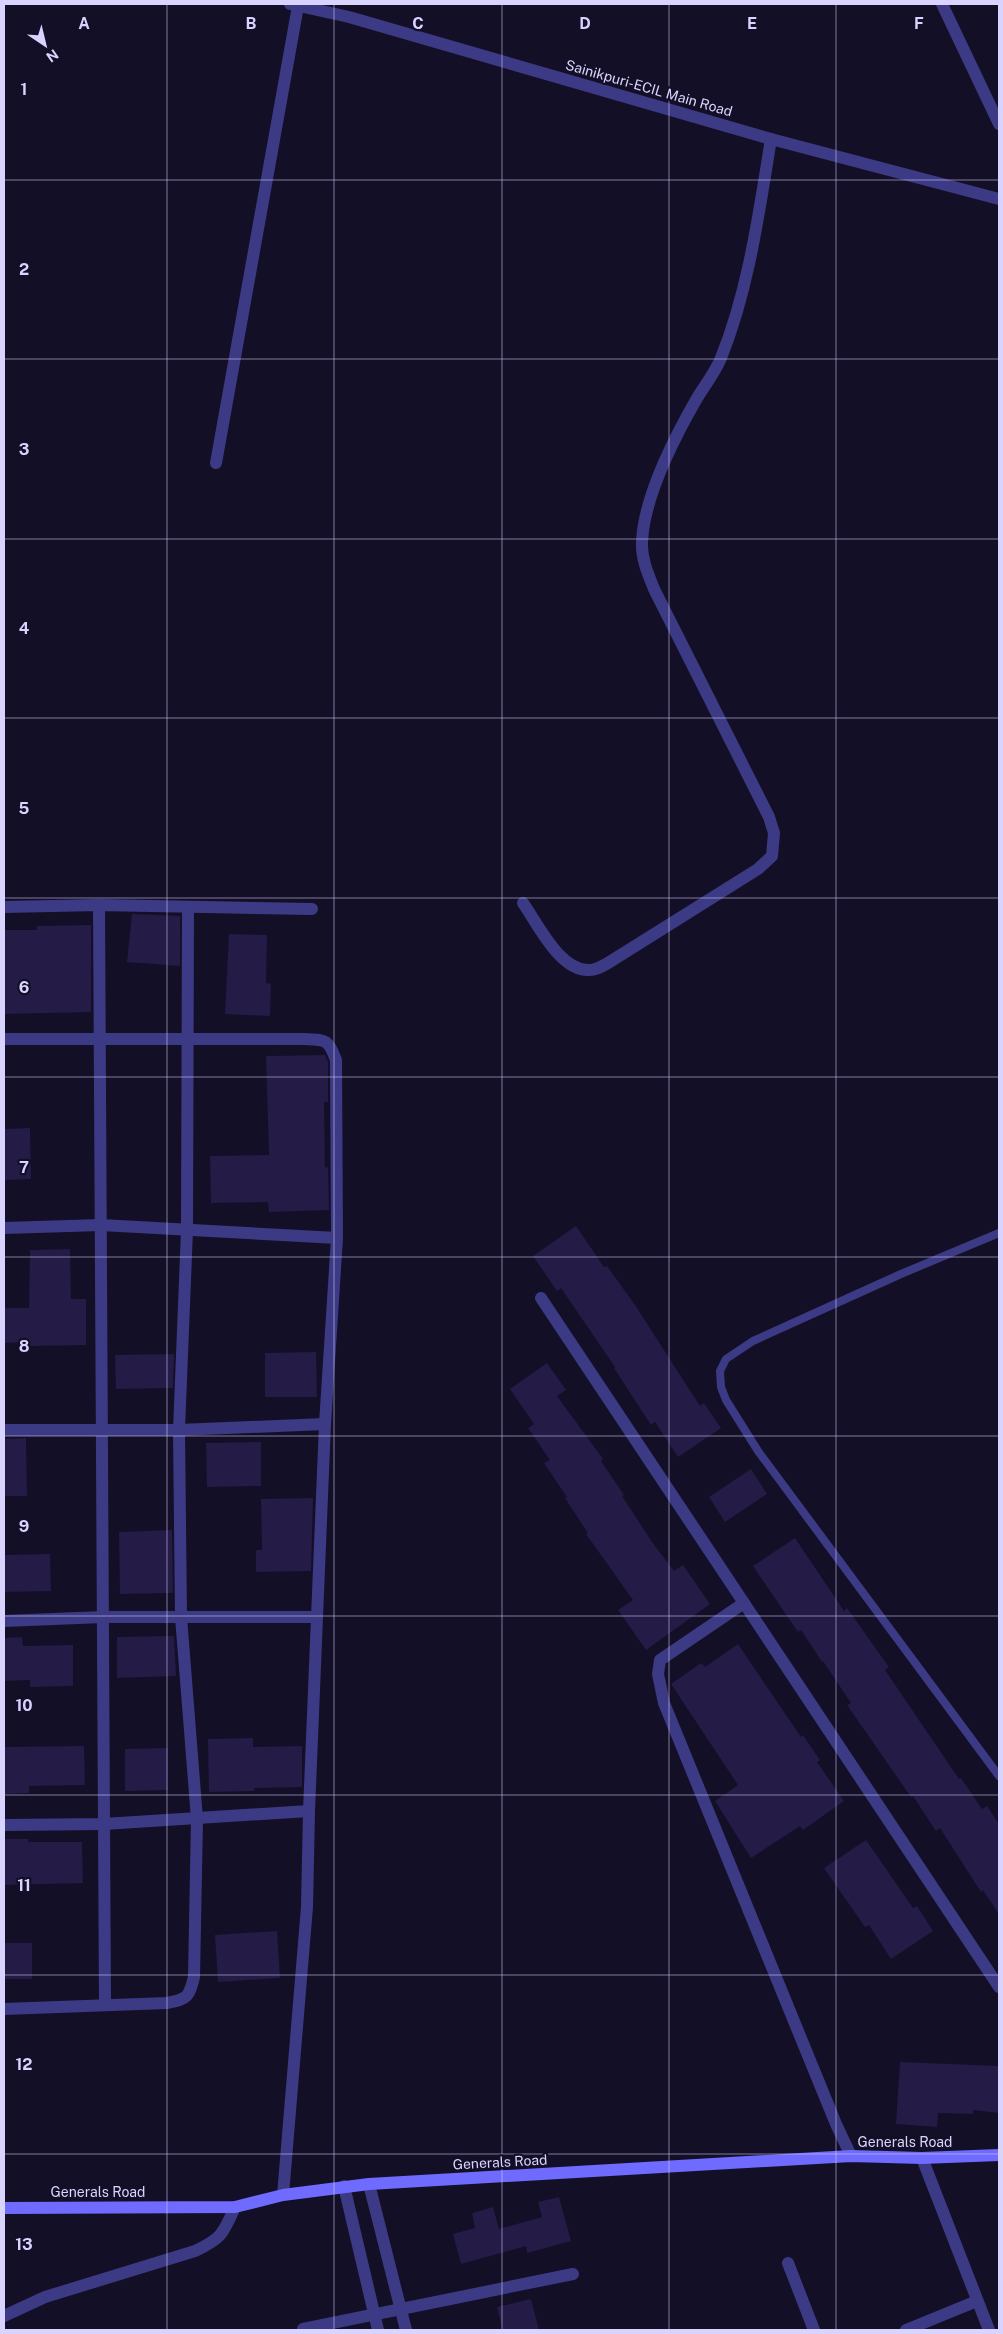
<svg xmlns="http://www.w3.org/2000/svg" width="1003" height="2334" font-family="'Public Sans',sans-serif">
<rect width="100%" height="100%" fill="#130f26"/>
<g fill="#241b47">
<path d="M132,914L180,916V966L127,962Z"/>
<path d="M91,925V1012L4,1014V930H37V926Z"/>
<path d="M229,934L267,935L266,983L271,984L270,1016L225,1014Z"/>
<path d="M325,1055L328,1062V1102H324L325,1168L328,1167L329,1210L269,1212L268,1202L211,1203L210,1156L269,1155L266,1056Z"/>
<path d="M30,1128L31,1179L4,1180V1129Z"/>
<path d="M576,1226L604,1267L607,1266L635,1305L700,1406L704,1403L721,1428L678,1457L655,1422L651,1425L614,1368L615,1367L561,1288L557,1291L533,1256Z"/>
<path d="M70,1249L71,1299H86V1345L30,1346V1342L4,1343V1308H29L30,1250Z"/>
<path d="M316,1352L317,1397H265V1353Z"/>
<path d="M174,1354L173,1388L116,1389L115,1355Z"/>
<path d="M547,1363L566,1390L557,1396L603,1459L601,1461L624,1495L622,1496L652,1542L674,1571L683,1565L710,1604L646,1650L618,1610L633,1600L586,1534L588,1533L565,1498L567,1497L544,1463L550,1460L528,1428L534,1424L510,1389Z"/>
<path d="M26,1438L27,1496H4V1439Z"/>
<path d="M261,1442V1486L207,1487L206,1443Z"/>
<path d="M751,1469L767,1494L725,1522L709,1497Z"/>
<path d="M313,1498L311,1571L256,1572V1550H262L261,1499Z"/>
<path d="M172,1530L173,1593L120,1594L119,1532Z"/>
<path d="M795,1538L844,1611L847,1608L889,1667L885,1670L959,1779L961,1778L982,1809L987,1806L999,1824V1914L983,1890L981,1892L940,1828L936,1831L913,1796L911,1797L847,1705L851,1703L823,1661L822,1662L801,1630L798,1632L753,1566Z"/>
<path d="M50,1554L51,1591L4,1592V1555Z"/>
<path d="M174,1636L176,1676L117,1678V1637Z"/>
<path d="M22,1637L23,1646L73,1645V1686L30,1687V1680L4,1681V1638Z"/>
<path d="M738,1644L801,1737L803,1735L820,1760L817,1762L844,1801L803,1830L800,1826L751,1858L715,1801L738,1785L671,1684L701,1663L705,1667Z"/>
<path d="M253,1738V1747L302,1746V1787L254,1788V1791L209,1792L208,1739Z"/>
<path d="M84,1746L85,1785L29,1786V1793L4,1794V1747Z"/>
<path d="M168,1748V1790L125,1791V1749Z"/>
<path d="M4,1839H28V1842H82L83,1883L4,1885Z"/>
<path d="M866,1840L913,1908L917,1906L933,1931L891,1959L869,1925L865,1927L824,1868Z"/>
<path d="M277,1931L280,1978L218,1982L215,1935Z"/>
<rect x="4" y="1943" width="28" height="36"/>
<path d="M900,2062L999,2066V2113L973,2110V2114L938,2113L937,2127L896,2124Z"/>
<path d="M559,2197L571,2241L527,2253L526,2246L461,2264L453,2234L475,2228L472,2213L493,2207L499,2229L542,2217L538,2202Z"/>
<path d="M531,2299L539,2330H503L497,2307Z"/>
</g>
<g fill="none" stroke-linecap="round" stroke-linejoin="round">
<path stroke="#3d3a85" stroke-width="8" d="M999,1233L901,1274L753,1341L726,1359L720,1371L721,1387L726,1400L758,1451L999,1776"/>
<g stroke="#3d3a85" stroke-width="12">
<path d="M290,4L349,17L771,139L999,199"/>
<path d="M942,4L999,124"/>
<path d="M216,463L298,6"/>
<path d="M523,903C538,924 560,972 590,970C596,970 603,966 608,963L758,869L772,856L774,833L769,817L654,589C648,574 641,558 642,542C644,496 673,440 696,400C704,386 715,373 721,358C749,288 759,212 771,139"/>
<path d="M99,906L105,2005"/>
<path d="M4,907L99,905L312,909"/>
<path d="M4,1039H303C325,1040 328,1038 336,1060L337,1238L325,1424L309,1811L307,1907L283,2195"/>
<path d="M4,1228L101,1225L337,1238"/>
<path d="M541,1298L744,1603"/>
<path d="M4,1430H179L325,1424"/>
<path d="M4,1621L103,1617H317"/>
<path d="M4,1825L104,1824L309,1811"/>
<path d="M4,2009L167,2003C188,1999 189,1997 194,1977L197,1819L181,1617L179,1430L187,1230L188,907"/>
<path d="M851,2156L836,2124L664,1703L658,1674L660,1660L744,1603L999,1987"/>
<path d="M922,2158L989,2330"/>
<path d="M369,2184L406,2330"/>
<path d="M344,2186L378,2330"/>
<path d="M788,2263L814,2330"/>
<path d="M4,2316L45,2297L195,2251C222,2238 223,2234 235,2207"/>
<path d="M303,2329L573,2274"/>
<path d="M906,2330L977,2301"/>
</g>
<path stroke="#6f6bff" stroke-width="12" d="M4,2208L235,2207L283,2195L369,2184L851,2156L922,2158L999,2155"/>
</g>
<path fill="none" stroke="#d9d4ff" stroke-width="1" stroke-opacity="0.55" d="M167,4V2330M334,4V2330M502,4V2330M669,4V2330M836,4V2330M4,180H999M4,359H999M4,539H999M4,718H999M4,898H999M4,1077H999M4,1257H999M4,1436H999M4,1616H999M4,1795H999M4,1975H999M4,2154H999"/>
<g text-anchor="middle" stroke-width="4.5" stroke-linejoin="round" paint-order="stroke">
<g font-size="14" fill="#d9d4ff" stroke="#130f26">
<text transform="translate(649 88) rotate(16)" y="5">Sainikpuri-ECIL Main Road</text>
<text x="905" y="2147">Generals Road</text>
<text transform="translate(500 2162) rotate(-3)" y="5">Generals Road</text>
<text x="98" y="2197">Generals Road</text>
</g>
</g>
<g font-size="16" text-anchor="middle" font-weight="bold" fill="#d9d4ff" stroke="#130f26" stroke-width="4.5" stroke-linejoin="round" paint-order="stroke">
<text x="84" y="29">A</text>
<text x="251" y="29">B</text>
<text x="418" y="29">C</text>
<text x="585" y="29">D</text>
<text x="752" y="29">E</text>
<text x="919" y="29">F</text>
<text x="24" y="95">1</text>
<text x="24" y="275">2</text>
<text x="24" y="455">3</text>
<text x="24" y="634">4</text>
<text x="24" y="814">5</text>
<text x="24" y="993">6</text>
<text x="24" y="1173">7</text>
<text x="24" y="1352">8</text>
<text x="24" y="1532">9</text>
<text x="24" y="1711">10</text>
<text x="24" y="1891">11</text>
<text x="24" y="2070">12</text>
<text x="24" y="2250">13</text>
</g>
<rect width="1003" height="2334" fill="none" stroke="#d9d4ff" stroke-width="10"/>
<g transform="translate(45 45) rotate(145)" stroke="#130f26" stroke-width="4" paint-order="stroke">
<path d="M0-4L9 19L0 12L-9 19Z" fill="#d9d4ff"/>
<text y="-8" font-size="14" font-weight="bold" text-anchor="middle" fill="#d9d4ff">N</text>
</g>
</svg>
